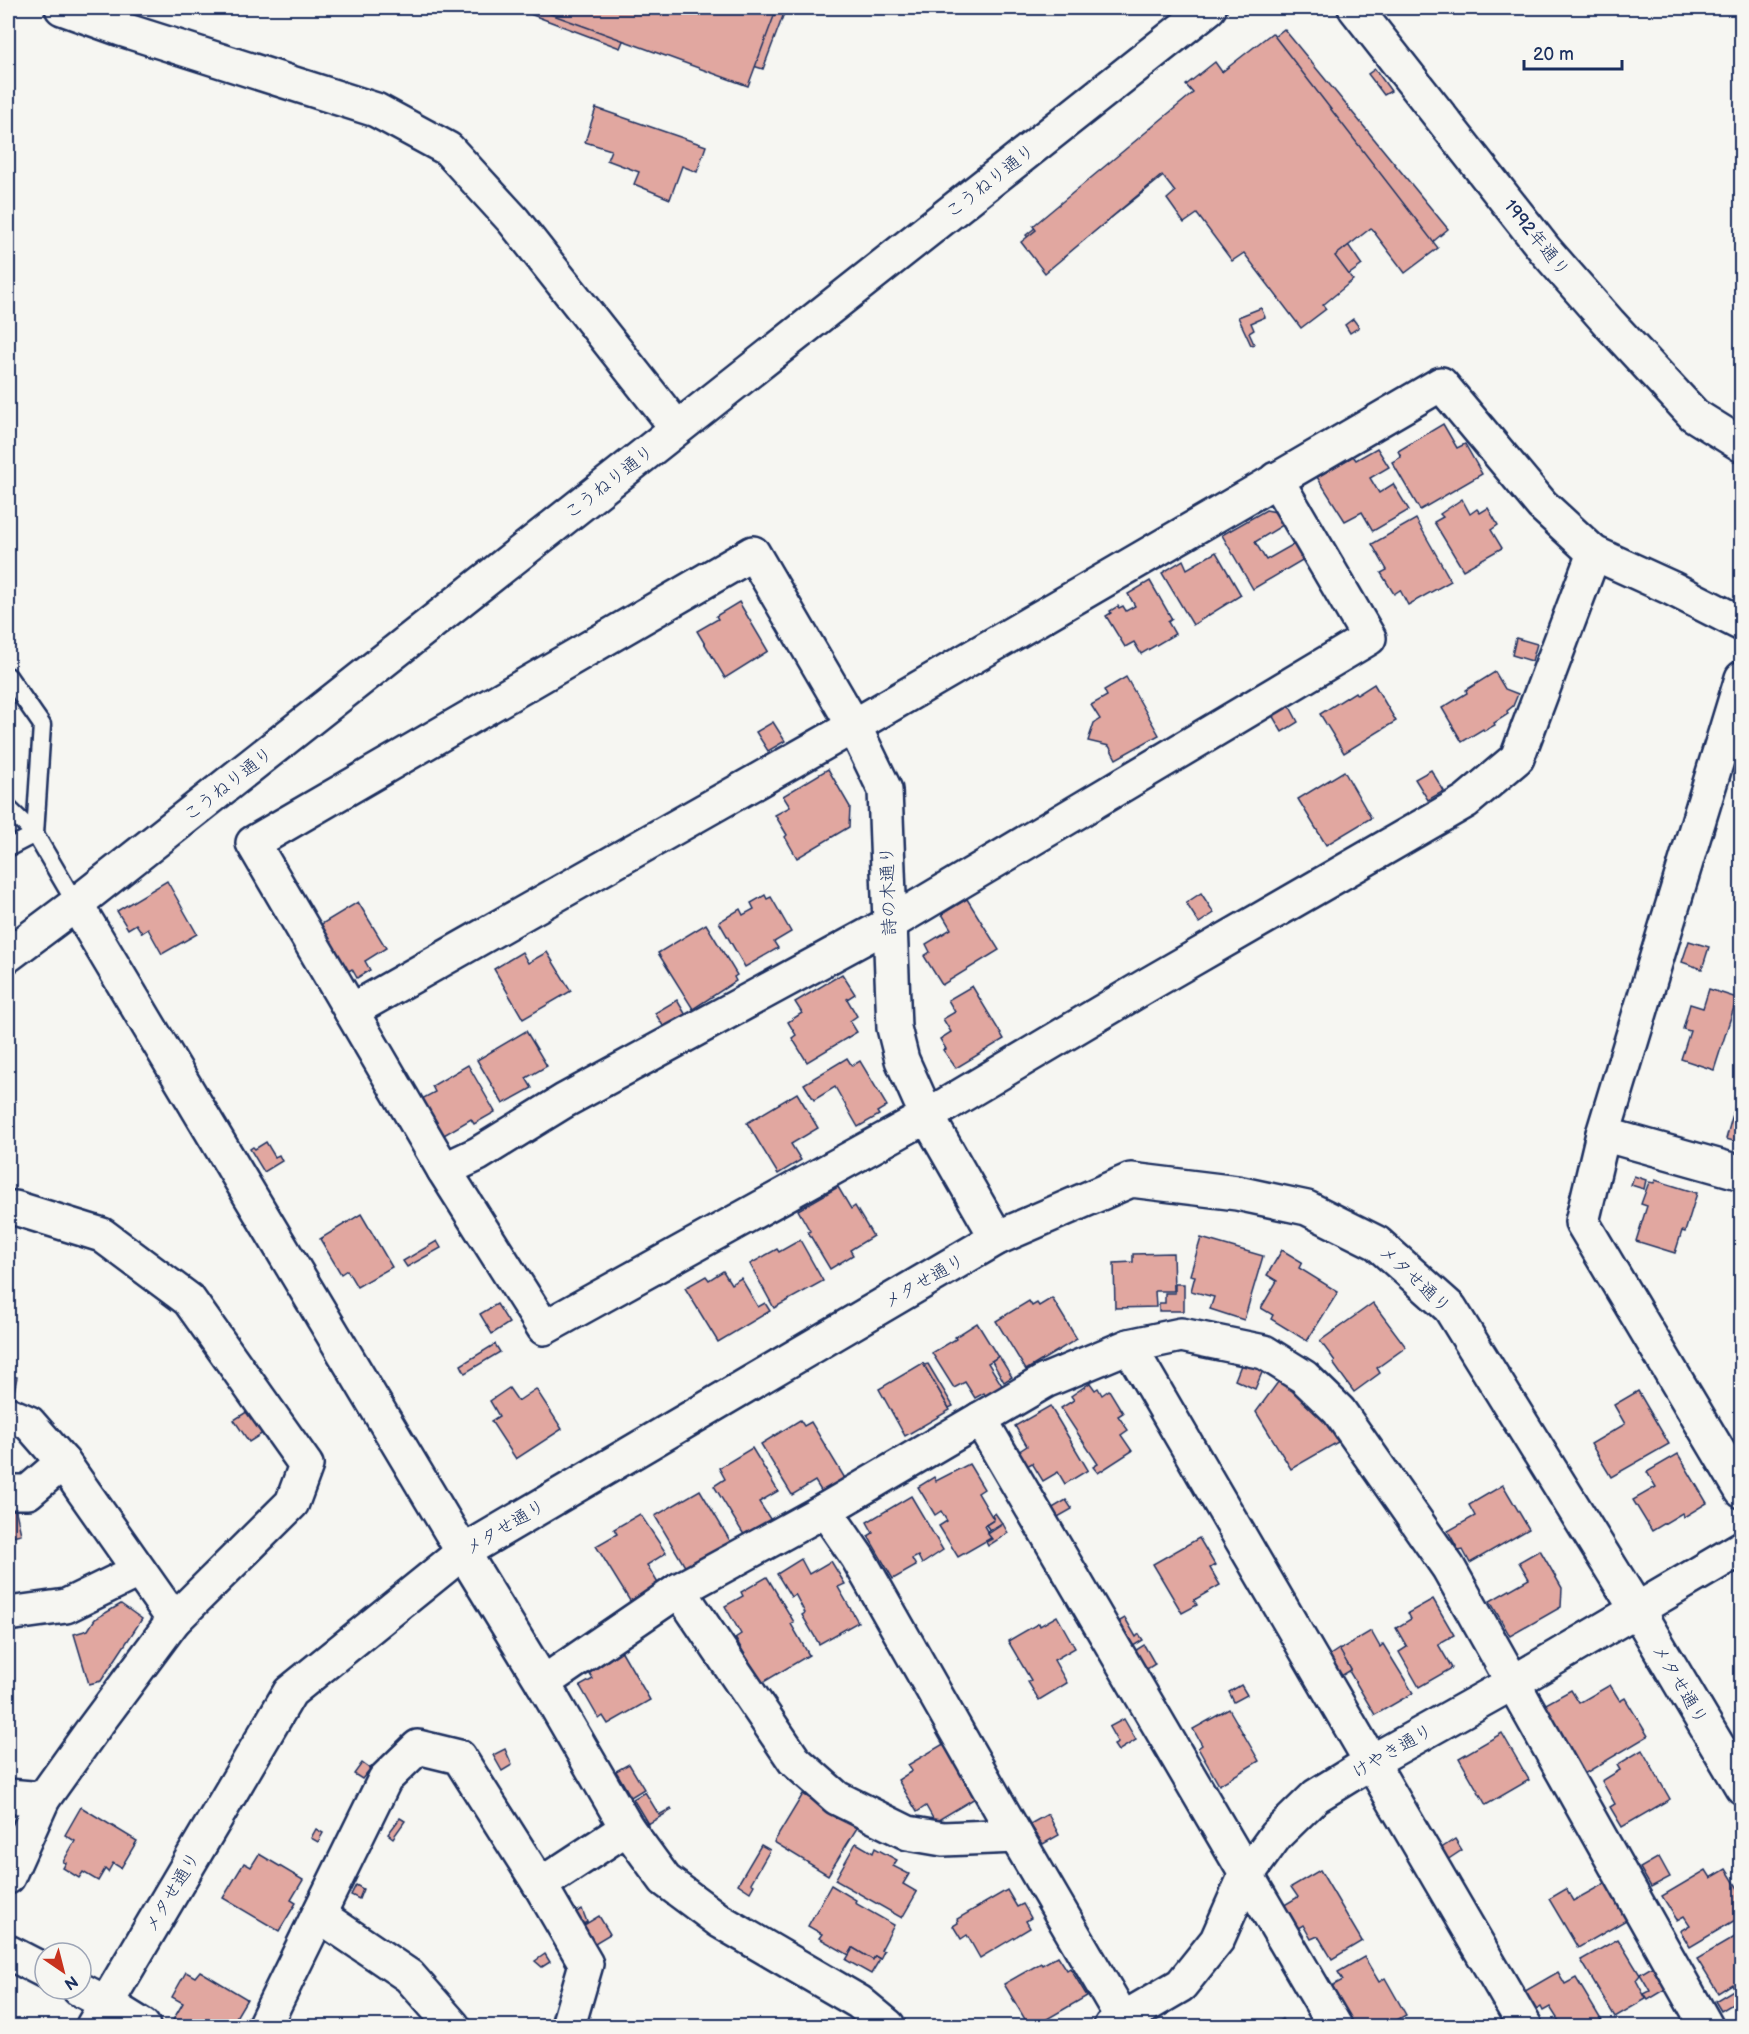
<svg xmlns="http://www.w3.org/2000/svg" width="1749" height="2034" font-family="'Balsamiq Sans','Klee One',sans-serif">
<rect width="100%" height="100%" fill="#f6f6f2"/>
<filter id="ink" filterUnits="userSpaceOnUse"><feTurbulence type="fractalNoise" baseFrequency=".0167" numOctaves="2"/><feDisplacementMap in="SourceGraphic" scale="12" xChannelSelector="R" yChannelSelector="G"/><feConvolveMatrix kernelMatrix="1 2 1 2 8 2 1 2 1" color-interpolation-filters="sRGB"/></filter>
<g filter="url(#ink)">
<g fill="#e1a7a0" stroke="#1b2f5e" stroke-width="1.5">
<path d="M520,8H786L763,69L715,54L713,49H707L652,28L643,37L636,40L623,41L620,48L530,14L531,12Z"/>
<path d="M534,8H777L748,86Z"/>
<path d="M1284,29L1448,229L1416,256L1380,214L1344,239L1362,265L1320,295L1201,146L1052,265L1026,235Z"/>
<path d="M1272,33L1438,248L1405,273L1371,228L1335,256L1353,280L1323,305L1326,309L1301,328L1244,253L1232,261L1197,214L1184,223L1167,199L1175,192L1162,175L1045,273L1021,242L1036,230L1033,226L1193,93L1186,85L1215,62L1222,72Z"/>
<path d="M1375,69L1391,91L1384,95L1368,74Z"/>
<path d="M596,108L706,146L697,172L682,166L670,199L634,184L639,172L607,160L611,150L585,142Z"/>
<path d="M1261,308L1265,317L1251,323L1254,330L1249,333L1254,344L1251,345L1238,317Z"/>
<path d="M1353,319L1359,327L1350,333L1345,325Z"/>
<path d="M1443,424L1457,448L1465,444L1482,474L1420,510L1392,462L1401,457L1398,451Z"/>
<path d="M1377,448L1389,467L1370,478L1379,493L1393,484L1409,510L1373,531L1362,512L1345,521L1317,477L1353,456L1356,460Z"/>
<path d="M1462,499L1470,514L1477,509L1480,513L1488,508L1498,525L1491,530L1502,548L1463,570L1434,522L1443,517L1440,514Z"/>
<path d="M1266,510L1276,512L1283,525L1255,542L1266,560L1294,544L1304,559L1253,589L1222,535Z"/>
<path d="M1416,519L1451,581L1408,605L1400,590L1394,594L1381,573L1387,570L1372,544Z"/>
<path d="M1216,552L1241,595L1193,625L1162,573L1183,560L1187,569Z"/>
<path d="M1150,581L1172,619L1168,622L1175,634L1141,654L1134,642L1125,647L1106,616L1111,613L1110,611L1118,606L1119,608L1123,606L1126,611L1135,606L1128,594Z"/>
<path d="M739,602L768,651L725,678L697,631L718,619L716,616Z"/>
<path d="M1516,638L1537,644L1532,661L1512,655Z"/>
<path d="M1495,672L1505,689L1518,694L1513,706L1507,711L1508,714L1494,723L1495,725L1484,731L1483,729L1462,742L1442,708L1467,693L1466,690Z"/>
<path d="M1126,677L1159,735L1116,759L1109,746L1088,741L1094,723L1100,719L1091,705L1107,696L1104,690Z"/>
<path d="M1374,684L1396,721L1344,753L1320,714L1355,692L1357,695Z"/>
<path d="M1289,705L1298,722L1282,732L1272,715Z"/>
<path d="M773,722L785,741L768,751L756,732Z"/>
<path d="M828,769L850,807L849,827L797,858L785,837L787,835L775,815L790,807L783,796Z"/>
<path d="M1431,770L1444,791L1428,800L1415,779Z"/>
<path d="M1344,771L1371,818L1326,845L1298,799Z"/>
<path d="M167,881L197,934L162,954L148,929L142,933L136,924L128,929L117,911Z"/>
<path d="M1201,893L1214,913L1199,923L1186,903Z"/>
<path d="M765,895L767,899L771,897L791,932L774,942L778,948L745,967L719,922L740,909L743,915L754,909L751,903Z"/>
<path d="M967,899L999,950L942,985L924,956L930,952L926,944L951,929L942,914Z"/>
<path d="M358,902L386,948L365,961L370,970L357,978L352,969L347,972L320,925Z"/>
<path d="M706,924L737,975L734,977L736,981L693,1009L658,953Z"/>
<path d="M1689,941L1709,947L1702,969L1682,962Z"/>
<path d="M522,952L528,963L547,952L571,991L523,1019L494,969Z"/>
<path d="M842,974L855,994L847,999L857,1016L850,1021L857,1032L807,1062L792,1038L796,1035L788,1022L802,1013L795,1002Z"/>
<path d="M972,986L1004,1039L956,1068L943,1050L946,1049L940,1039L951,1032L943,1019L955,1012L948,1000Z"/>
<path d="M1709,989L1737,998L1714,1070L1681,1059L1690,1031L1683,1029L1690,1004L1703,1008Z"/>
<path d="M677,1000L687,1017L665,1029L655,1013Z"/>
<path d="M526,1031L547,1066L526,1078L532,1088L503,1104L477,1060Z"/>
<path d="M847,1058L852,1066L860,1061L887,1106L877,1112L879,1115L858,1127L835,1087L814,1100L804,1084Z"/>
<path d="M468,1065L495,1112L474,1124L471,1119L439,1138L418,1101L435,1092L432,1086Z"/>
<path d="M1742,1081V1149H1739L1741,1143L1726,1139Z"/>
<path d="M797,1093L818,1128L791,1144L801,1160L778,1174L747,1123Z"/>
<path d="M266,1142L275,1157L279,1155L282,1161L264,1172L250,1149L253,1147L255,1149Z"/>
<path d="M1634,1176L1646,1180L1644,1189L1631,1185Z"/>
<path d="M1655,1180L1697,1193L1685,1232L1682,1231L1675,1253L1636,1241L1647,1206L1641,1204L1649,1182L1654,1183Z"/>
<path d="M838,1187L851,1209L855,1206L873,1236L850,1250L853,1255L830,1269L808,1232L810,1231L798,1210Z"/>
<path d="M361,1214L392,1267L357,1287L347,1270L341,1274L320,1239Z"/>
<path d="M1201,1238L1263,1256L1244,1320L1210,1309L1214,1297L1191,1291L1195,1276L1190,1275Z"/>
<path d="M800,1240L823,1281L774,1308L750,1264L777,1249L779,1252Z"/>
<path d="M437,1241L441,1248L407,1267L403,1261Z"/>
<path d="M1282,1250L1302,1262L1299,1268L1338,1292L1307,1341L1271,1319L1273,1315L1261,1308L1277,1281L1267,1275Z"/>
<path d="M1173,1253L1174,1291H1155L1156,1307L1115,1308L1114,1263L1133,1262V1254Z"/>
<path d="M723,1271L731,1284L741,1278L758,1307L765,1303L770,1311L718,1342L685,1288L706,1276L709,1280Z"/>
<path d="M1175,1284H1184V1311H1159V1303H1165V1293H1175Z"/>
<path d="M1052,1298L1077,1339L1026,1370L996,1321L1029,1301L1032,1306L1037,1303L1039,1306Z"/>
<path d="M1373,1303L1406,1347L1377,1368L1380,1373L1354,1392L1333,1363L1335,1361L1320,1341Z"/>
<path d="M497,1304L509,1323L492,1334L480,1314Z"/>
<path d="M977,1323L998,1357L988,1363L1003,1387L986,1397L984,1393L975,1398L965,1382L954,1388L932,1353L956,1339L955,1337Z"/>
<path d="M495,1344L500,1352L465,1373L461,1365Z"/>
<path d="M999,1356L1012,1377L1004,1382L992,1361Z"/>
<path d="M1243,1360L1264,1368L1255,1389L1235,1380Z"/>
<path d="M923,1363L950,1410L905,1436L879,1389Z"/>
<path d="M928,1364L953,1406L949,1408L924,1365Z"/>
<path d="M8,1375L17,1377L13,1397L8,1396Z"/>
<path d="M1281,1378L1318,1409L1338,1442L1291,1469L1256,1412Z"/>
<path d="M1090,1383L1095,1390L1098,1388L1102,1395L1109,1390L1123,1413L1118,1416L1128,1430L1121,1435L1132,1451L1098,1473L1093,1467L1098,1464L1061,1408L1074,1400L1071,1396Z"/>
<path d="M509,1388L518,1401L536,1389L562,1429L516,1459L491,1421L499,1416L490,1401Z"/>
<path d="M1638,1391L1669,1444L1611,1477L1591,1444L1625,1424L1614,1405Z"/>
<path d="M1050,1406L1088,1470L1065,1484L1058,1472L1043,1481L1032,1463L1027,1466L1018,1452L1027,1446L1015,1426Z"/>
<path d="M248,1411L263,1433L249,1442L234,1420Z"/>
<path d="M800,1420L804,1426L811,1422L846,1480L823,1494L815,1481L792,1495L761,1444Z"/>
<path d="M752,1448L778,1491L759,1502L772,1522L746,1538L714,1486L725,1479L719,1468Z"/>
<path d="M1678,1454L1707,1503L1684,1517L1682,1513L1652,1531L1633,1500L1656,1487L1647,1472Z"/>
<path d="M969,1464L984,1489L978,1493L994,1520L984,1526L991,1538L958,1557L939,1526L947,1521L941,1511L935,1515L918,1487L934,1477L936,1481Z"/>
<path d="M1503,1485L1529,1529L1470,1563L1463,1550L1459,1551L1448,1531L1475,1516L1469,1505Z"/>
<path d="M700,1490L732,1544L687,1570L655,1516Z"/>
<path d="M911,1496L943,1550L922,1564L918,1556L912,1559L916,1566L893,1579L868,1536L873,1533L867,1522Z"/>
<path d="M1066,1500L1072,1509L1049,1522L1044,1513Z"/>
<path d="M15,1507L21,1534L8,1537V1509Z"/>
<path d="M995,1513L1002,1523L988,1532L989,1529L986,1525L994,1520L992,1515Z"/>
<path d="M640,1514L666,1553L647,1565L659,1585L630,1601L596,1546L617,1534L614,1529Z"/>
<path d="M1003,1524L1008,1533L988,1546L986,1542L992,1539L988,1534Z"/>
<path d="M1199,1538L1215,1565L1210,1568L1220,1585L1194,1600L1197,1605L1182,1613L1153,1564Z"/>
<path d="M1540,1550L1562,1588L1561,1607L1510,1636L1490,1601L1529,1579L1519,1562Z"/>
<path d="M801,1559L809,1574L831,1561L845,1584L838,1587L858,1622L819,1644L802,1615L805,1613L795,1594L791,1597L777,1574Z"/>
<path d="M767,1577L794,1622L791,1624L809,1655L762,1683L735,1638L741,1634L725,1606L743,1596L741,1592Z"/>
<path d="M1433,1599L1454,1635L1438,1644L1452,1668L1419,1687L1399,1652L1407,1647L1396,1628L1411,1619L1408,1613Z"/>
<path d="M121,1604L142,1619L101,1681L89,1684L74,1634L88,1630L95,1619Z"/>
<path d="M1057,1616L1075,1648L1054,1660L1067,1683L1039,1700L1028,1682L1031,1680L1008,1641L1039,1623L1040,1626Z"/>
<path d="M1125,1618L1136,1637L1139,1634L1143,1640L1125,1651L1111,1626Z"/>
<path d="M1371,1631L1380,1647L1383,1644L1413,1693L1375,1715L1349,1671L1351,1670L1339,1650Z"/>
<path d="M1144,1645L1155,1664L1136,1676L1125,1657Z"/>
<path d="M1339,1649L1351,1670L1333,1681L1321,1661Z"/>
<path d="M621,1650L650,1700L608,1724L603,1716L599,1719L580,1686L593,1679L587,1670Z"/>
<path d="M1241,1685L1247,1695L1234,1702L1229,1692Z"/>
<path d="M1610,1685L1620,1701L1625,1698L1648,1736L1584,1774L1544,1705L1571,1690L1579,1703Z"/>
<path d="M1229,1709L1259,1761L1219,1785L1198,1748L1202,1745L1193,1729Z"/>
<path d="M1124,1719L1136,1740L1118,1751L1114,1745L1118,1743L1109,1727Z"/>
<path d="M1502,1733L1529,1780L1486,1805L1459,1758Z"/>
<path d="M945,1743L977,1797L935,1822L926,1806L917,1812L898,1780L912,1771L908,1765Z"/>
<path d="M505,1749L512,1765L502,1771L493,1755Z"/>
<path d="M1642,1750L1670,1799L1622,1827L1610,1807L1615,1804L1602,1781L1620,1770L1617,1765Z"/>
<path d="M362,1763L370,1769L362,1779L354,1774Z"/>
<path d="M629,1764L644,1789L631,1797L616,1771Z"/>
<path d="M645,1792L659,1815L671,1808L672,1810L648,1824L633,1799Z"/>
<path d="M803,1794L857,1828L828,1875L774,1842Z"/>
<path d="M81,1807L137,1841L121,1868L113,1863L108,1872L105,1869L98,1881L83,1872L79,1878L63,1868L66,1863L63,1862L75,1841L65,1835Z"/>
<path d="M1048,1814L1059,1835L1043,1844L1030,1824Z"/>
<path d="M400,1818L405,1821L393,1838L388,1834Z"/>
<path d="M316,1829L323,1833L318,1842L311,1838Z"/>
<path d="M1455,1839L1462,1850L1441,1864L1434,1853Z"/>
<path d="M856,1843L873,1853L875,1848L897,1860L893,1866L909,1874L903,1884L917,1892L902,1918L835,1880Z"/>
<path d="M761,1845L770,1850L751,1883L754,1885L750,1892L738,1884Z"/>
<path d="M259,1854L303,1880L291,1900L296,1903L279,1931L223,1898L244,1863L251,1867Z"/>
<path d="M1659,1857L1670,1877L1651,1887L1640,1868Z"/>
<path d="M1726,1869L1742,1895V1916L1690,1947L1680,1931L1690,1925L1684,1916L1677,1920L1662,1896L1706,1870L1711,1878Z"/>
<path d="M1320,1870L1362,1941L1332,1959L1318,1936L1311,1939L1303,1925L1295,1930L1281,1907L1298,1897L1291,1887Z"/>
<path d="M1607,1882L1628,1919L1578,1948L1549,1899L1566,1889L1573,1901Z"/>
<path d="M356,1885L363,1889L359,1899L351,1895Z"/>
<path d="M831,1885L856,1900L855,1903L894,1925L881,1950L884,1951L880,1959L875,1956L873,1960L853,1948L849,1955L819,1938L822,1934L808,1926Z"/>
<path d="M1007,1890L1017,1907L1023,1904L1031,1918L1026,1921L1030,1928L980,1958L967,1935L961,1939L953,1926L958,1923L957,1919Z"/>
<path d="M582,1909L587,1922L578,1927L571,1915Z"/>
<path d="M599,1916L610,1934L590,1946L579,1928Z"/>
<path d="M1740,1934L1742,1936L1741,1999L1732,1984L1718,1993L1697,1959Z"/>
<path d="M1618,1939L1640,1975L1636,1980L1646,1999L1615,2017L1581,1960Z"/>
<path d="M853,1948L873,1960L875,1956L880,1959L871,1974L846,1960Z"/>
<path d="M545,1954L550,1962L542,1967L535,1961Z"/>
<path d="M1058,1956L1067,1970L1070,1968L1087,1996L1035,2026H1029L1004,1984L1041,1963L1042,1965Z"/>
<path d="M1364,1957L1379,1982L1385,1978L1406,2015L1386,2026H1348L1326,1989L1343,1980L1338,1972Z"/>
<path d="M1655,1965L1668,1988L1648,2000L1644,1994L1650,1991L1640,1974Z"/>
<path d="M200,1971L247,1999L231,2026H185L173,2020L183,2003L172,1997L186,1972L195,1977Z"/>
<path d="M1558,1972L1565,1984L1576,1978L1603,2023L1597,2026H1562L1550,2007L1543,2011L1541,2007L1531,2013L1520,1994Z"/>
<path d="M1735,1989L1741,1999L1721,2011L1715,2001Z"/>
<path d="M1282,2019L1287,2026H1269Z"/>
</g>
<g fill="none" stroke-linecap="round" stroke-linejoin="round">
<defs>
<g id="lane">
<path d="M8,676L42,725L35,834"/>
<path d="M8,808L35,834"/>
<path d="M8,848L35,834L76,904"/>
</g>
<g id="street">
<path d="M62,8L121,29L376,110L448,149L513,220L677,428"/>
<path d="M1742,678L1603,1134L1582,1222L1742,1491"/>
<path d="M351,1011L854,726L1441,384L1542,505L1594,553L1671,588L1742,624"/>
<path d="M1603,1134L1742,1173"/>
<path d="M444,1170L478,1154L564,1101L889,924L1369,638L1276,479"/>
<path d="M8,1208H15L102,1235L189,1300L306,1465L292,1503L174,1620L90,1733L43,1799L8,1877"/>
<path d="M997,1238L927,1116L902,1060L894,1028L885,790L854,726L753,553L253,843L444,1170L544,1328L927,1116L1149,984L1466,801L1517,758L1594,553"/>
<path d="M1129,1346L1525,2026"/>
<path d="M8,1414L29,1423L63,1462L174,1620"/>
<path d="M980,1419L1335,2026"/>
<path d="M8,1492H28L63,1462"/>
<path d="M825,1510L858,1558L1016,1836L1127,2026"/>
<path d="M463,1552L543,1683L627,1828L665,1880L720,1921L859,2002L888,2026"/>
<path d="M679,1590L794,1760L837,1798L908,1833L943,1839L1016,1836"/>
<path d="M8,1614L66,1606L138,1571"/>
<path d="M543,1683L679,1590L825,1510L1045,1381L1129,1346L1181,1335L1264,1352L1304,1377L1339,1411L1448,1567L1706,2026"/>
<path d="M8,1796L43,1799"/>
<path d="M540,1885L627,1828"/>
<path d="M319,1915L409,1976L453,2026"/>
<path d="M8,1952L45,1971"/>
<path d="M79,1989L106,2003L143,2026"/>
<path d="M264,2026L385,1779L418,1747L459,1757L540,1885L586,1964L568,2026"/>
<path d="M1111,2026L1181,1985L1217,1940L1244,1879L1276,1835L1316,1796L1371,1762L1514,1682L1742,1548"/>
</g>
<g id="secondary">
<path d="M1355,8L1545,250L1609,323L1694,415L1742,445"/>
<path d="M76,904L463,1552"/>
<path d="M8,955L76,904L1209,8"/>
<path d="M93,2026L290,1692L463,1552L997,1238L1131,1180L1237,1193L1307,1208L1377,1243L1450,1308L1637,1610L1742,1787"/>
</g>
</defs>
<use href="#lane" stroke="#1b2f5e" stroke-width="21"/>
<use href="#street" stroke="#1b2f5e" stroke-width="38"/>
<use href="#secondary" stroke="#1b2f5e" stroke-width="38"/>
<use href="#lane" stroke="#f6f6f2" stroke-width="16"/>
<use href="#street" stroke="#f6f6f2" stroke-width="33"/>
<use href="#secondary" stroke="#f6f6f2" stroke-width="33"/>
</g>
</g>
<g text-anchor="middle" stroke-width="6" stroke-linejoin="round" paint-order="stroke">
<g font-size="18" fill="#1b2f5e" stroke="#f6f6f2">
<text transform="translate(990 181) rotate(-38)" y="6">こうねり通り</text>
<text transform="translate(1537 238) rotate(51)" y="6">1992年通り</text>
<text transform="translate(609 482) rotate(-38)" y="6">こうねり通り</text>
<text transform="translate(228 784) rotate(-38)" y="6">こうねり通り</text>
<text transform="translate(888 891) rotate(-92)" y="6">詩の木通り</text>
<text transform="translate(1415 1279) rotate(43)" y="6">メタせ通り</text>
<text transform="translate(924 1281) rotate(-30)" y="6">メタせ通り</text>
<text transform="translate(505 1527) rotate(-31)" y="6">メタせ通り</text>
<text transform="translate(1680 1684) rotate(59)" y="6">メタせ通り</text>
<text transform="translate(1392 1751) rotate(-30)" y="6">けやき通り</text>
<text transform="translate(172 1892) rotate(-59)" y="6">メタせ通り</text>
</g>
</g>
<rect width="1749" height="2034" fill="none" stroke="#f6f6f2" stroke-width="30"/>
<rect x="15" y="15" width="1719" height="2004" fill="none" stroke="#1b2f5e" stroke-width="2" filter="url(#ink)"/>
<g transform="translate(63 1971) rotate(145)"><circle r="28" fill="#f6f6f2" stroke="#9ea6b7" stroke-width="1.5"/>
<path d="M0-4.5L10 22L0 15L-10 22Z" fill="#c8321e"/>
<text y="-9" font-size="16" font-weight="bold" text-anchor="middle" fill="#1b2f5e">N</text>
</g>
<path d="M1524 60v9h98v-9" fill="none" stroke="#1b2f5e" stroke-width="3"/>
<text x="1533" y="60" font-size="18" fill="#1b2f5e" stroke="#f6f6f2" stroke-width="4.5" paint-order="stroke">20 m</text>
</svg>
